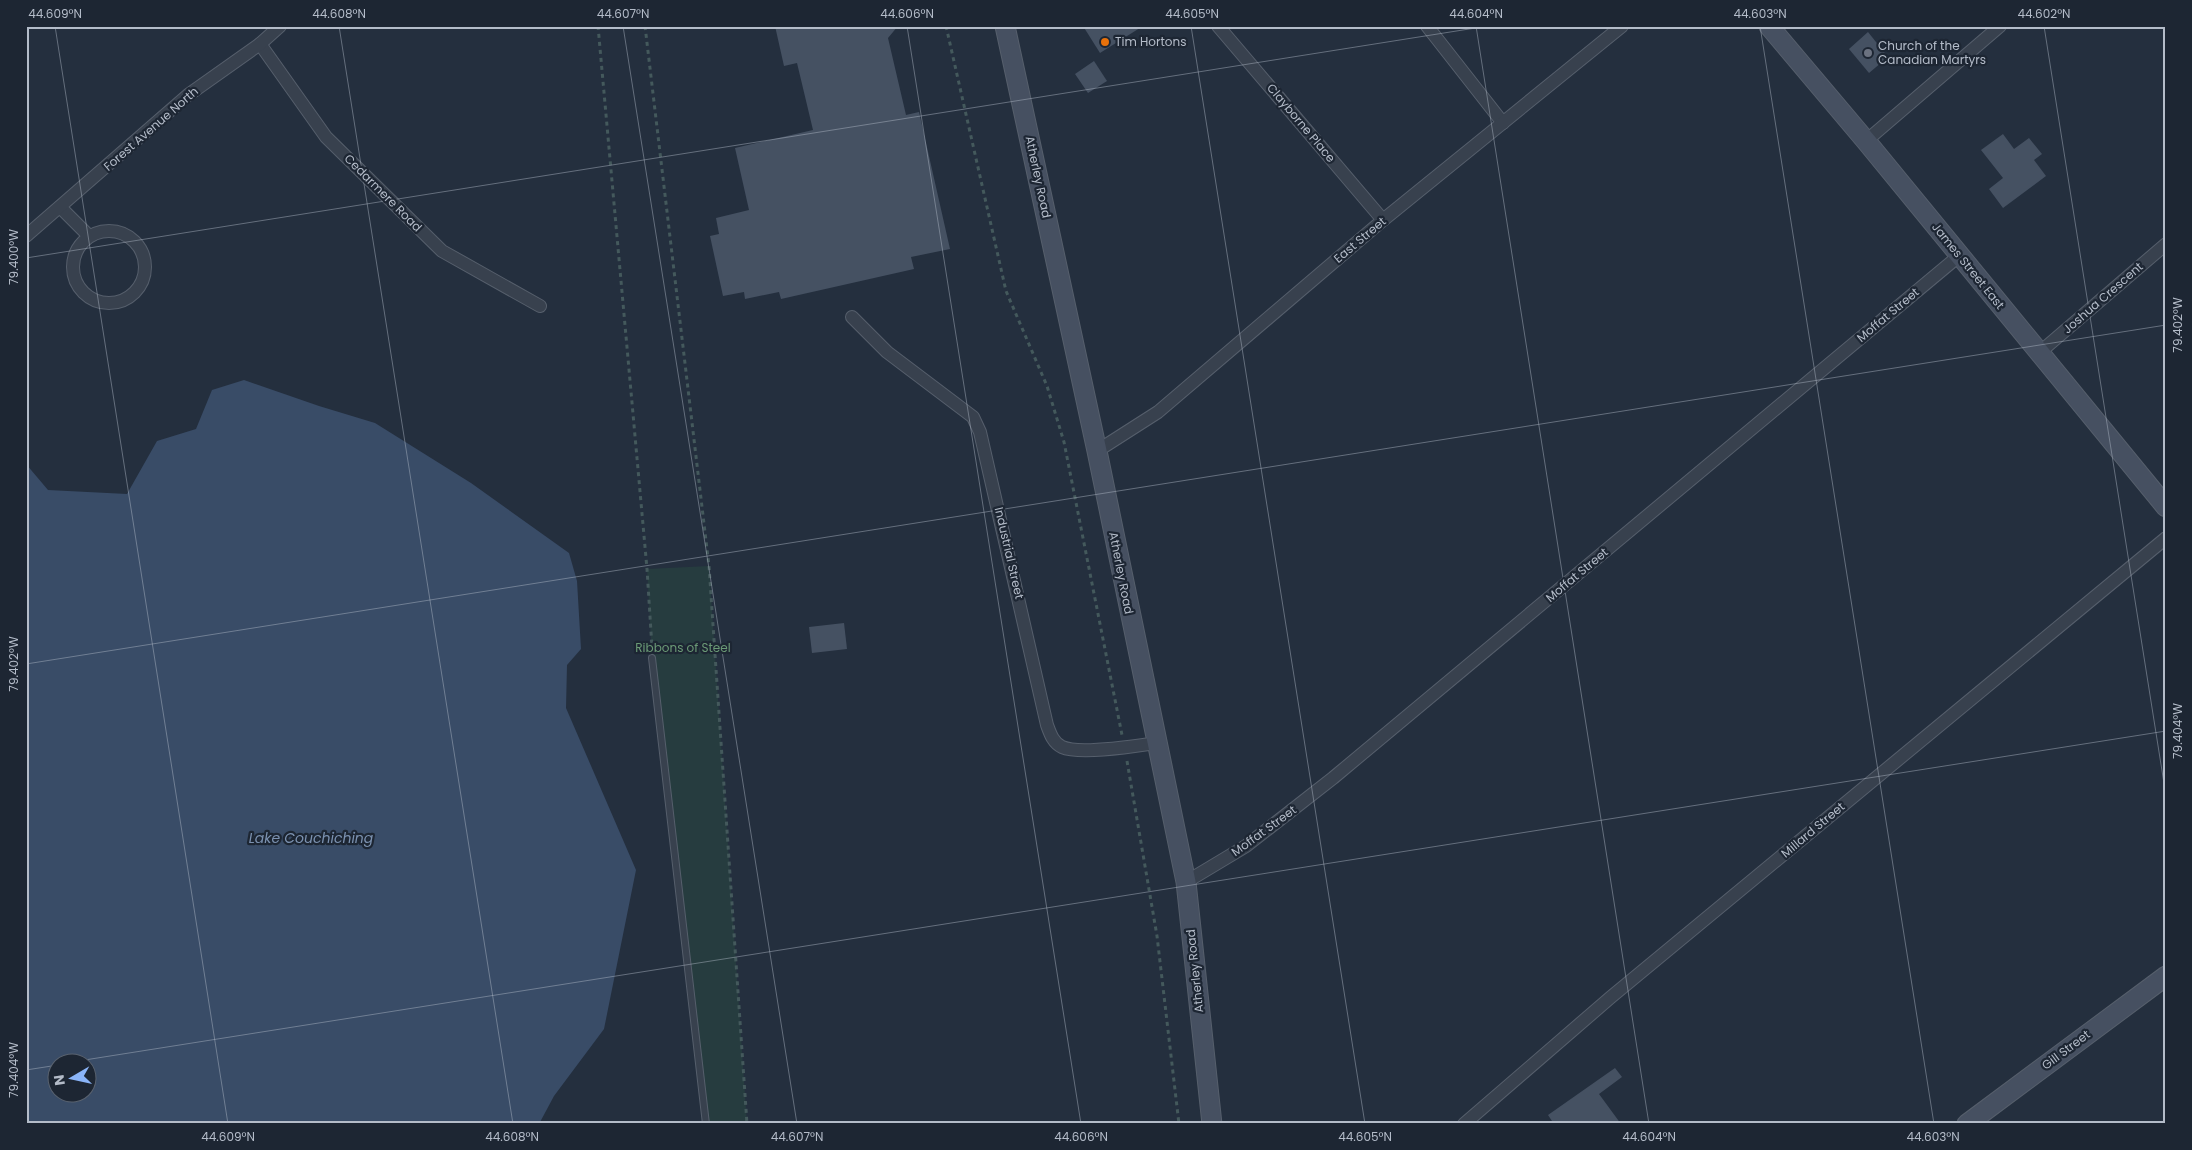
<svg xmlns="http://www.w3.org/2000/svg" width="2192" height="1150" font-family="Poppins,sans-serif">
<rect width="100%" height="100%" fill="#242f3e"/>
<path fill="#263c3f" d="M709,566L747,1124H706L652,658L647,569Z"/>
<path fill="#394c67" fill-rule="evenodd" d="M244,380L319,406L375,423L471,483L569,553L577,581L581,649L567,665L566,708L636,870L604,1029L554,1096L539,1124H26V464L48,490L127,494L157,441L196,429L212,390ZM58,1062H88V1092H58Z"/>
<g fill="#455162">
<path d="M775,26H898L888,38L906,115L919,112L950,249L911,257L914,269L781,299L779,292L745,299L744,292L723,296L710,236L719,234L716,218L749,210L735,148L813,130L797,63L784,66Z"/>
<path d="M1083,26H1143L1100,53Z"/>
<path d="M1868,32L1888,57L1869,73L1849,49Z"/>
<path d="M1094,61L1107,81L1088,93L1075,74Z"/>
<path d="M2003,134L2014,149L2029,138L2042,154L2034,160L2046,176L2003,208L1989,189L2003,178L1981,150Z"/>
<path d="M844,623L847,649L812,653L809,627Z"/>
<path d="M1615,1068L1622,1077L1599,1094L1621,1124H1554L1548,1115Z"/>
</g>
<g fill="none" stroke-linecap="round" stroke-linejoin="round">
<defs>
<path id="lane" d="M652,658L706,1124"/>
<g id="street">
<path d="M1218,26L1383,220"/>
<path d="M1427,26L1503,123"/>
<path d="M260,44L326,137L442,251L540,306"/>
<path d="M1866,141L2000,26"/>
<path d="M60,207L89,236"/>
<circle cx="109" cy="267" r="36"/>
<path d="M26,236L188,95L260,44L280,26"/>
<path d="M852,317L887,352L973,417L980,432L1047,725C1050,733 1053,743 1062,747C1080,755 1135,746 1156,743"/>
<path d="M2039,353L2166,244"/>
<path d="M1097,451L1158,412L1383,220L1622,26"/>
<path d="M1186,882L1246,846L1333,778L1960,255"/>
<path d="M1464,1124L1611,997L2166,538"/>
</g>
<g id="secondary">
<path d="M1005,26L1097,451L1186,882L1212,1124"/>
<path d="M1769,26L1866,141L2166,507"/>
<path d="M1967,1124L2166,976"/>
</g>
</defs>
<use href="#lane" stroke="#565f6c" stroke-width="8"/>
<use href="#street" stroke="#565f6c" stroke-width="14"/>
<use href="#secondary" stroke="#565f6c" stroke-width="21"/>
<g stroke="#44595c" stroke-width="3" stroke-dasharray="4 4" stroke-linecap="butt">
<path d="M598,26L647,569L652,648"/>
<path d="M645,26L709,566L747,1124"/>
<path d="M946,26L1006,291L1047,386L1064,442L1122,735"/>
<path d="M1127,761L1157,936L1179,1124"/>
</g>
<use href="#lane" stroke="#38414e" stroke-width="6"/>
<use href="#street" stroke="#38414e" stroke-width="12"/>
<use href="#secondary" stroke="#465061" stroke-width="19"/>
</g>
<path fill="none" stroke="#b4bcc9" stroke-width="1" stroke-opacity="0.45" d="M55,26L228,1124M339,26L513,1124M623,26L797,1124M907,26L1081,1124M1191,26L1365,1124M1476,26L1649,1124M1760,26L1934,1124M2044,26L2166,796M26,258L1488,26M26,664L2166,325M72,1062L2166,731M26,1070L58,1065"/>
<circle fill="#e8710a" stroke="#1d2633" stroke-width="2" cx="1105" cy="42" r="5"/>
<circle fill="#6b7280" stroke="#1d2633" stroke-width="2" cx="1868" cy="53" r="5"/>
<g text-anchor="middle" stroke-width="4.5" stroke-linejoin="round" paint-order="stroke">
<g font-size="12" fill="#b4bcc9" stroke="#1d2633" text-anchor="start">
<text x="1115" y="46">Tim Hortons</text>
<text x="1878" y="50">Church of the<tspan x="1878" dy="14">Canadian Martyrs</tspan></text>
</g>
<g font-size="12" fill="#b4bcc9" stroke="#1d2633">
<text transform="translate(1301 123) rotate(50)" y="4">Clayborne Place</text>
<text transform="translate(151 129) rotate(-41)" y="4">Forest Avenue North</text>
<text transform="translate(1038 177) rotate(78)" y="4">Atherley Road</text>
<text transform="translate(383 193) rotate(45)" y="4">Cedarmere Road</text>
<text transform="translate(1360 240) rotate(-40)" y="4">East Street</text>
<text transform="translate(1968 266) rotate(51)" y="4">James Street East</text>
<text transform="translate(2103 298) rotate(-41)" y="4">Joshua Crescent</text>
<text transform="translate(1888 315) rotate(-40)" y="4">Moffat Street</text>
<text transform="translate(1009 553) rotate(77)" y="4">Industrial Street</text>
<text transform="translate(1121 573) rotate(79)" y="4">Atherley Road</text>
<text transform="translate(1577 575) rotate(-40)" y="4">Moffat Street</text>
<text transform="translate(1813 830) rotate(-40)" y="4">Millard Street</text>
<text transform="translate(1264 831) rotate(-36)" y="4">Moffat Street</text>
<text transform="translate(1195 971) rotate(-96)" y="4">Atherley Road</text>
<text transform="translate(2066 1050) rotate(-37)" y="4">Gill Street</text>
</g>
<g font-size="12" fill="#6b9a76" stroke="#1d2633">
<text x="683" y="652">Ribbons of Steel</text>
</g>
<g font-size="14" font-style="italic" fill="#7c92b1" stroke="#1d2633">
<text x="311" y="843">Lake Couchiching</text>
</g>
</g>
<rect width="2192" height="1150" fill="none" stroke="#1d2633" stroke-width="55"/>
<g transform="translate(72 1078) rotate(261)"><circle r="24" fill="#1d2633" stroke="#59626f"/>
<path d="M0-4L9 19L0 12L-9 19Z" fill="#8ab4f8"/>
<text y="-8" font-size="14" font-weight="bold" text-anchor="middle" fill="#b4bcc9">N</text>
</g>
<rect x="28" y="28" width="2136" height="1094" fill="none" stroke="#b4bcc9" stroke-width="2"/>
<g font-size="12" text-anchor="middle" fill="#b4bcc9">
<text x="55" y="18">44.609°N</text>
<text x="339" y="18">44.608°N</text>
<text x="623" y="18">44.607°N</text>
<text x="907" y="18">44.606°N</text>
<text x="1192" y="18">44.605°N</text>
<text x="1476" y="18">44.604°N</text>
<text x="1760" y="18">44.603°N</text>
<text x="2044" y="18">44.602°N</text>
<text transform="translate(14 257) rotate(-90)" y="4">79.400°W</text>
<text transform="translate(2178 325) rotate(-90)" y="4">79.402°W</text>
<text transform="translate(14 664) rotate(-90)" y="4">79.402°W</text>
<text transform="translate(2178 731) rotate(-90)" y="4">79.404°W</text>
<text transform="translate(14 1070) rotate(-90)" y="4">79.404°W</text>
<text x="228" y="1141">44.609°N</text>
<text x="512" y="1141">44.608°N</text>
<text x="797" y="1141">44.607°N</text>
<text x="1081" y="1141">44.606°N</text>
<text x="1365" y="1141">44.605°N</text>
<text x="1649" y="1141">44.604°N</text>
<text x="1933" y="1141">44.603°N</text>
</g>
</svg>
